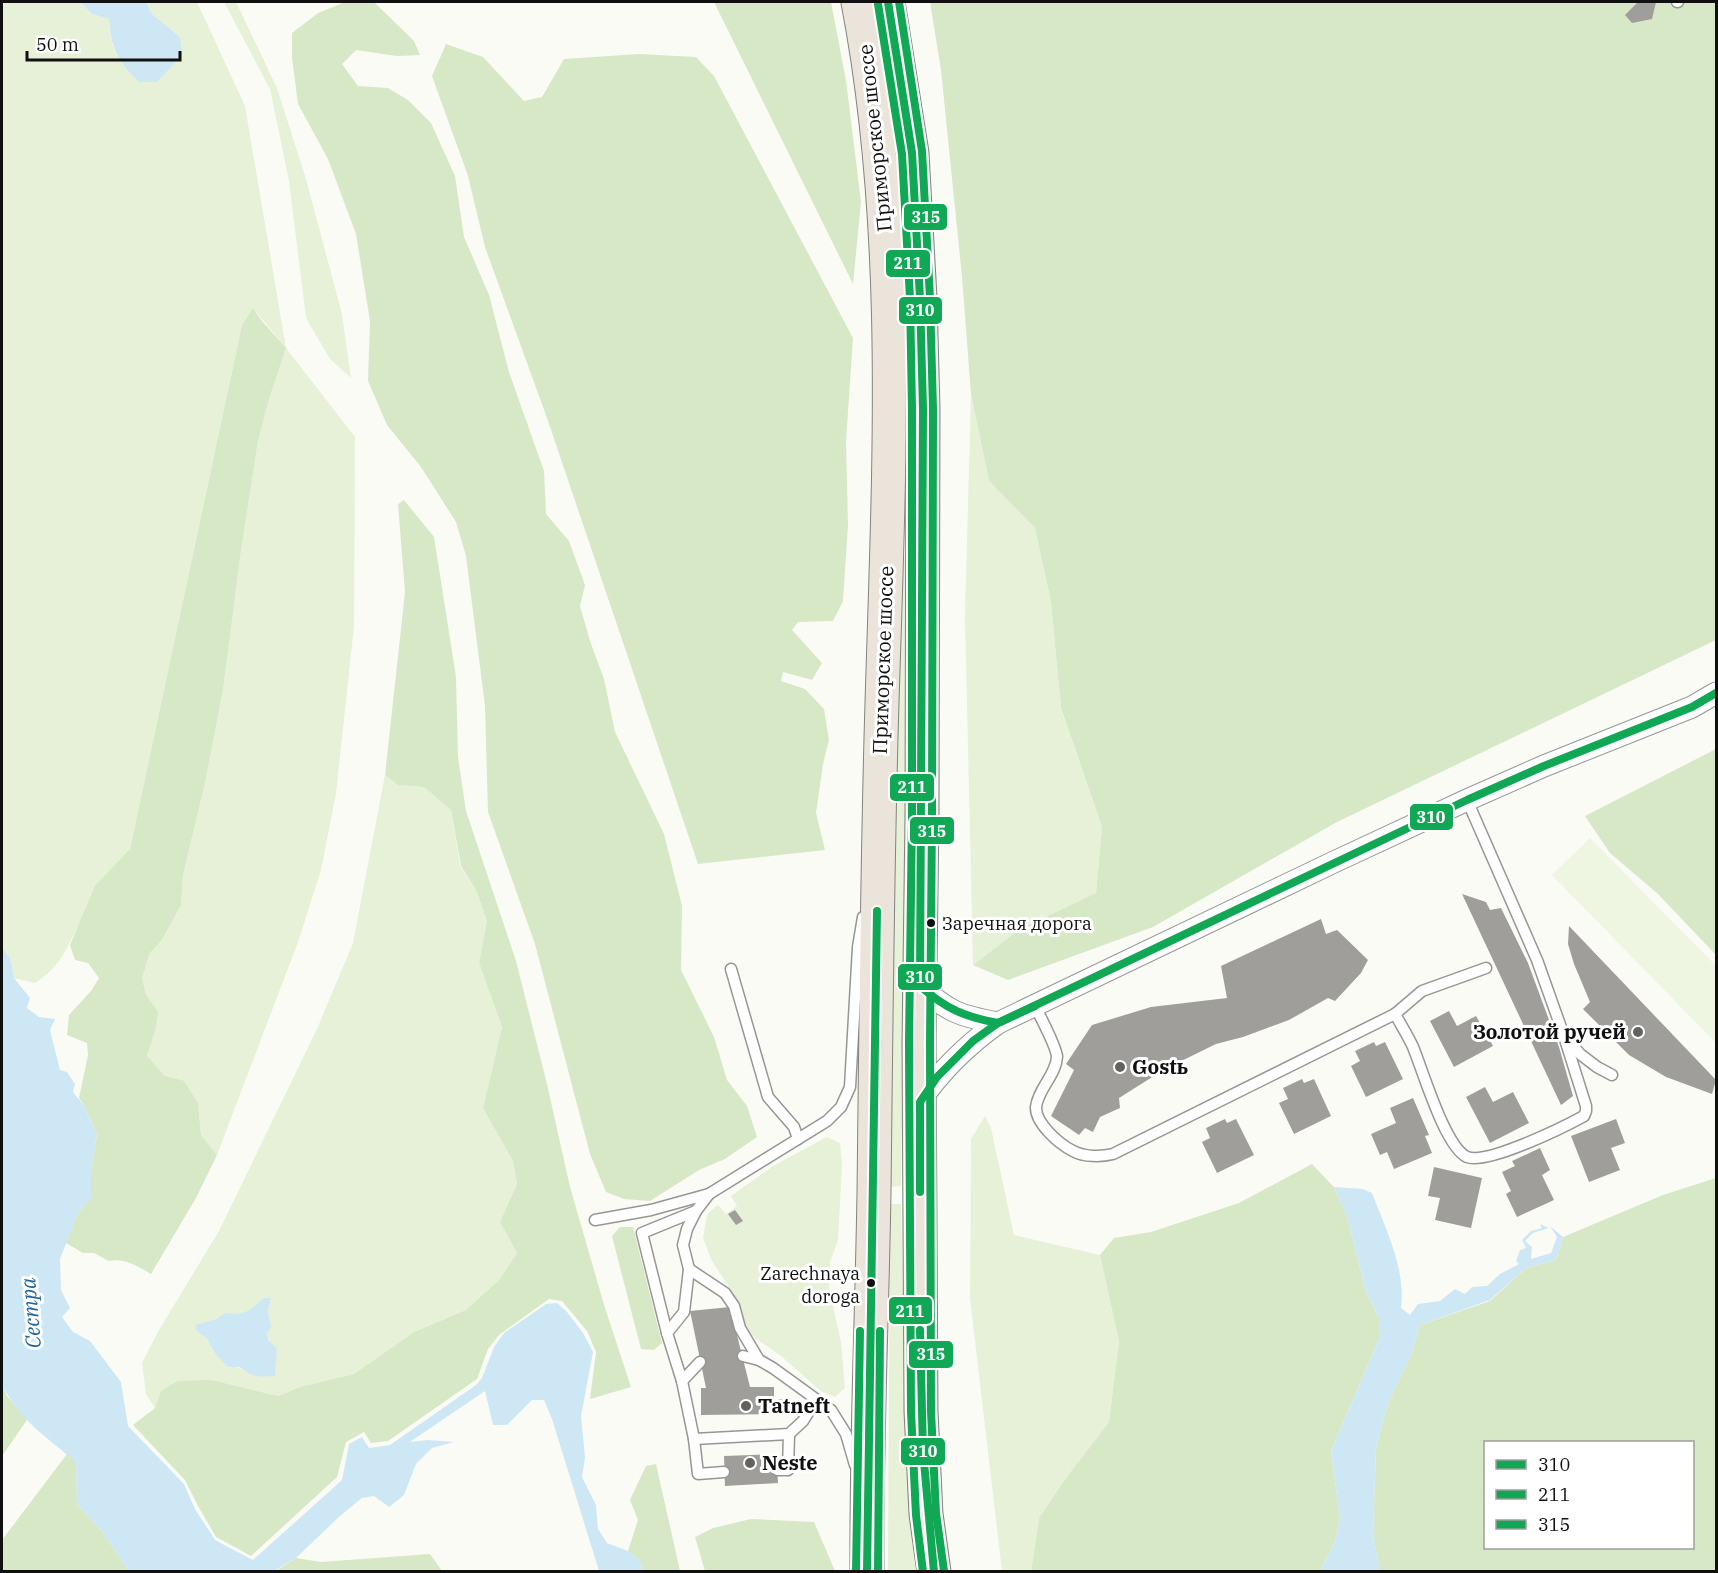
<svg xmlns="http://www.w3.org/2000/svg" width="1718" height="1573" font-family="'IBM Plex Serif',serif">
<rect width="100%" height="100%" fill="#fbfbf6"/>
<g fill="#e6f1d7" fill-rule="evenodd">
<path d="M2,2H80L92,14L109,19C109,46 119,64 139,82H157L180,37L152,14L146,2H197L245,106L286,348L355,437L354,626L336,794L321,870L298,942L217,1155L201,1135L198,1103L165,1076L147,1056L156,1028L157,1012L146,995L142,978L150,953L162,940L181,905L183,875L205,783L223,690L241,551L258,441L269,399L286,348L253,308L242,325L130,849C111,871 96,895 82,919C66,947 64,964 35,983L13,978L10,958L2,948Z"/>
<path d="M224,2H236L277,88L306,179L342,314L351,378L330,359L306,318L289,181L270,89Z"/>
<path d="M971,394L989,481L1035,528L1051,602L1061,709L1102,827L1096,893L1020,929L973,965L965,616Z"/>
<path d="M910,555L901,1186L890,1187L900,556Z"/>
<path d="M385,775L398,785L424,787L451,810L460,866L476,890L487,922L479,963L502,1027L483,1108L513,1161L517,1184L500,1222L517,1253L499,1280L466,1310L414,1332L354,1374L300,1387L278,1396L212,1380L161,1391L155,1408L146,1394L142,1363L159,1330L219,1231L317,1029L353,943ZM263,1298H271L268,1311L270,1321L267,1333L276,1359L275,1375L246,1372L216,1355L207,1339L195,1325L216,1319L225,1313C244,1315 251,1311 263,1298Z"/>
<path d="M985,1116L991,1128L1014,1235L1100,1255L1119,1341L1109,1422L1066,1478L1039,1518L1031,1571H1002L970,1298L971,1139Z"/>
<path d="M827,1137L840,1143L842,1165L838,1240L830,1262L829,1289L841,1342L845,1388L835,1397L822,1392L781,1356L755,1338L743,1324L736,1298L712,1261L703,1238L707,1214L718,1205L726,1214L737,1206L731,1196L773,1166Z"/>
<path d="M890,1204H901L906,1420L917,1571L888,1572Z"/>
</g>
<g fill="#d6e8c5" fill-rule="evenodd">
<path d="M345,2H374L414,41L420,55L397,56L356,50L342,64L358,86L388,88L408,100L431,123L455,176L464,237L489,295L509,372L544,471L546,514L569,541L585,585L580,606L590,641L604,679L615,732L664,834L682,906L681,970L714,1037L727,1080L747,1106L757,1137L725,1159L699,1170L650,1201L624,1199L606,1192L590,1154L535,944L488,812L485,706L466,556L456,522L421,467L387,425L368,381L370,321L356,234L328,159L298,104L292,58V33L318,13Z"/>
<path d="M714,2H831L846,81L861,202L853,284Z"/>
<path d="M930,2H1716V640L1337,822L1153,927L1008,980L973,965L1020,929L1096,893L1102,827L1061,708L1051,602L1035,528L989,481L971,394L962,277L941,70Z"/>
<path d="M446,44L483,57L524,101L542,97L564,59L639,54L696,57L714,76L853,338L846,441L848,525L843,601L833,621L798,622L792,630L822,663L812,680L783,672L781,681L805,689L824,709L829,740L823,764L816,813L825,850L698,864L547,418L485,247L468,176L432,76Z"/>
<path d="M253,308L262,321L286,348L269,399L258,441L241,551L223,690L205,783L183,875L181,905L162,940L150,953L142,978L146,995L158,1012L156,1028L147,1056L165,1076L184,1081L198,1103L201,1135L217,1155L196,1198L151,1274C137,1266 125,1258 109,1261L94,1253H83L66,1243L78,1213L91,1198V1169L97,1135L85,1107L79,1098L88,1055L87,1043L67,1035L69,1015L91,991L99,978L88,963L75,960L70,945L95,886L130,849L242,325Z"/>
<path d="M404,500L434,537L456,677L458,757L466,811L516,961L547,1084L570,1187L605,1308L631,1387L590,1399L596,1352L587,1331L562,1301L549,1299L499,1335L488,1349L477,1379L388,1441L371,1443L364,1432L346,1442L337,1477L251,1556L216,1537L198,1506L185,1480L133,1425L155,1408L161,1391L178,1381L212,1380L278,1396L300,1387L354,1374L414,1332L466,1310L499,1280L517,1253L500,1222L517,1184L513,1161L483,1108L502,1027L479,963L487,921L476,890L461,866L451,810L424,787L398,785L385,775L405,592L398,504Z"/>
<path d="M1716,749V955L1658,894L1610,853L1585,816Z"/>
<path d="M1312,1164L1334,1187L1348,1219L1365,1289L1379,1318V1339L1331,1451L1340,1518L1335,1542L1320,1571L1031,1572L1039,1518L1066,1478L1109,1422L1119,1341L1100,1255L1114,1238L1151,1232L1239,1203Z"/>
<path d="M1716,1178V1571L1380,1572L1373,1534L1376,1448L1388,1403L1411,1355L1420,1325L1490,1301L1526,1268L1556,1260L1563,1237L1663,1195ZM1486,1442H1692V1548H1486Z"/>
<path d="M620,1227H633L662,1343L654,1350L641,1349L612,1236Z"/>
<path d="M2,1383L7,1396L27,1420L2,1456Z"/>
<path d="M67,1454L76,1462L77,1504L101,1530L129,1571L2,1572V1540Z"/>
<path d="M656,1464L680,1571H642L641,1562L628,1551L638,1520L630,1500L646,1466Z"/>
<path d="M751,1519L814,1522L835,1571H705L695,1537L713,1528Z"/>
<path d="M430,1554L442,1571L274,1572L296,1558L321,1562Z"/>
</g>
<path fill="#eef5e1" d="M1590,838L1716,966V1043L1552,875Z"/>
<g fill="#cee7f5">
<path d="M80,2H146L152,14L180,37L182,55L157,82H139C119,64 110,46 109,19L92,14Z"/>
<path d="M2,948L10,958L14,978L30,998L27,1008L39,1017L55,1019L50,1030L60,1070L67,1072L75,1084L73,1092L85,1107L97,1135L91,1169V1198L78,1213L60,1259L61,1290L70,1308L62,1317L73,1332L90,1341L121,1382L128,1426L184,1484L195,1509L215,1540L253,1560L342,1480L349,1444L362,1437L369,1448L390,1445L476,1385L482,1378L494,1347L504,1333L546,1304L557,1303L567,1312L583,1333L593,1352L581,1416L585,1458L582,1477L596,1505L598,1529L607,1543L628,1551L641,1562L642,1571H599L552,1419L544,1400H532L507,1425H493L485,1391L410,1442L428,1440L454,1442L432,1448L416,1464L404,1495L389,1507L374,1496L362,1498L340,1516L296,1558L274,1571H129L101,1530L77,1504L76,1462C49,1439 15,1417 2,1383Z"/>
<path d="M1334,1187L1363,1189L1372,1193C1386,1229 1406,1270 1401,1308L1410,1315L1418,1304L1440,1301L1455,1289L1465,1294L1472,1287L1487,1286L1500,1274L1519,1264L1516,1261L1520,1250L1526,1248L1522,1240L1531,1231L1542,1228L1540,1224L1549,1228L1533,1233L1525,1241L1532,1247L1531,1259L1551,1253L1557,1237L1550,1226L1563,1237L1556,1260L1526,1268L1490,1300L1420,1325L1411,1355L1388,1403L1376,1448L1373,1534L1380,1571H1320L1335,1542L1340,1518L1331,1451L1379,1339V1318L1365,1289L1348,1219Z"/>
<path d="M263,1298H271L268,1311L271,1327L267,1333L269,1341L277,1348L275,1376C260,1377 251,1377 239,1367H228L216,1355L207,1339L196,1330L195,1325L216,1319L225,1313C244,1315 251,1311 263,1298Z"/>
</g>
<g fill="#9f9e9b">
<path d="M1638,2H1656L1652,19L1632,23L1625,15Z"/>
<path d="M1462,894L1486,902L1490,910L1501,908L1528,963L1559,1047L1573,1096L1561,1105Z"/>
<path d="M1321,919L1326,934L1337,930L1368,960L1361,973L1335,1001L1328,998L1289,1020L1243,1037L1216,1044L1165,1069L1119,1098L1120,1108L1100,1117L1093,1132L1085,1128L1079,1135L1051,1116L1074,1070L1066,1064L1092,1025L1151,1007L1227,998L1221,966Z"/>
<path d="M1569,926L1716,1080L1712,1094L1666,1077L1629,1055L1583,1009L1590,1002L1574,964L1568,944Z"/>
<path d="M1449,1011L1457,1026L1476,1016L1493,1046L1454,1067L1430,1021Z"/>
<path d="M1374,1042L1376,1046L1385,1042L1403,1079L1366,1097L1351,1066L1360,1061L1355,1051Z"/>
<path d="M1302,1079L1304,1083L1314,1079L1331,1116L1294,1134L1279,1103L1288,1099L1283,1088Z"/>
<path d="M1485,1087L1493,1102L1513,1092L1529,1123L1490,1143L1466,1097Z"/>
<path d="M1413,1098L1429,1135L1425,1136L1432,1153L1394,1169L1387,1152L1380,1155L1371,1134L1396,1123L1390,1108Z"/>
<path d="M1225,1119L1227,1123L1236,1119L1254,1155L1217,1173L1202,1142L1210,1138L1206,1128Z"/>
<path d="M1616,1119L1625,1143L1611,1148L1620,1170L1589,1182L1571,1136Z"/>
<path d="M1540,1148L1550,1170L1542,1175L1554,1200L1517,1217L1506,1194L1511,1191L1502,1172L1515,1166L1512,1161Z"/>
<path d="M1434,1167L1482,1178L1471,1228L1435,1220L1440,1198L1428,1196Z"/>
<path d="M735,1210L743,1221L736,1225L728,1214Z"/>
<path d="M730,1307L750,1387H774V1399H790L791,1414L701,1415V1388H706L690,1311Z"/>
<path d="M776,1454L778,1483L725,1486L724,1456Z"/>
</g>
<g fill="none" stroke-linecap="round" stroke-linejoin="round">
<defs>
<g id="service">
<path d="M1677,2H1678"/>
<path d="M1467,800L1537,960L1563,1033L1580,1054L1597,1067L1612,1075"/>
<path d="M731,969L768,1097L794,1127L798,1139"/>
<path d="M1035,1006C1040,1016 1057,1048 1057,1057C1056,1075 1038,1089 1036,1107C1035,1123 1059,1144 1073,1151C1084,1157 1101,1157 1113,1154L1395,1014L1422,991L1486,968"/>
<path d="M1395,1014C1401,1025 1408,1036 1413,1047C1423,1071 1445,1147 1467,1157C1487,1165 1564,1127 1584,1116L1586,1111V1106L1563,1033"/>
<path d="M595,1220L651,1210L709,1194"/>
<path d="M689,1269L725,1293L734,1306L740,1328L759,1360"/>
<path d="M667,1333L642,1233L696,1211"/>
<path d="M743,1356L759,1360L773,1368L831,1410L846,1434L855,1465"/>
<path d="M700,1362L682,1381L667,1333L684,1312L689,1269L683,1245L687,1229L696,1211L709,1194L827,1121L841,1107L850,1087L858,947L863,917"/>
<path d="M682,1381L694,1439L698,1474L724,1472"/>
<path d="M694,1439L789,1434L803,1421L816,1400"/>
<path d="M777,1470H788L789,1434"/>
</g>
<g id="minor">
<path d="M920,986C948,1012 960,1016 998,1023"/>
<path d="M920,1101C942,1069 967,1045 998,1023L1334,862L1467,800L1544,766L1692,707L1716,693"/>
</g>
<g id="trunk">
<path d="M858,2C902,232 889,469 882,703C877,866 876,1029 874,1192C872,1319 866,1445 867,1572"/>
<path d="M888,2L912,153L920,298L923,409L922,815L919,1043L921,1411L926,1514L934,1572"/>
</g>
</defs>
<use href="#service" stroke="#969694" stroke-width="13"/>
<use href="#minor" stroke="#969694" stroke-width="23"/>
<use href="#trunk" stroke="#838381" stroke-width="35"/>
<use href="#service" stroke="#fefefe" stroke-width="10"/>
<use href="#minor" stroke="#fefefe" stroke-width="21"/>
<use href="#trunk" stroke="#eae4da" stroke-width="33"/>
<defs>
<g id="bus-1">
<path d="M888,2L912,153L920,298L923,409L920,986C946,1009 965,1017 998,1023L1467,800L1544,766L1692,707L1716,693"/>
<path d="M920,1192V1102L937,1077L973,1041L998,1023L1035,1006"/>
<path d="M920,1330L923,1451L934,1572"/>
<path d="M867,1572L877,911"/>
</g>
<g id="bus-2">
<path d="M878,4L902,154L910,298L912,409V815L909,1043L911,1411L916,1515L923,1572"/>
<path d="M878,1572L880,1331"/>
</g>
<g id="bus-3">
<path d="M899,2L922,151L930,298L933,409L932,815L930,1043L931,1411L936,1513L944,1571"/>
<path d="M856,1572L860,1331"/>
</g>
</defs>
<use href="#bus-1" stroke="#fff" stroke-width="12"/>
<use href="#bus-2" stroke="#fff" stroke-width="12"/>
<use href="#bus-3" stroke="#fff" stroke-width="12"/>
<use href="#bus-1" stroke="#10a855" stroke-width="8"/>
<use href="#bus-2" stroke="#10a855" stroke-width="8"/>
<use href="#bus-3" stroke="#10a855" stroke-width="8"/>
</g>
<g fill="#101010" stroke="#fff" stroke-width="2">
<circle cx="931" cy="923" r="5"/>
<circle cx="871" cy="1283" r="5"/>
</g>
<g fill="#626260" stroke="#fff" stroke-width="2">
<circle cx="1638" cy="1032" r="6"/>
<circle cx="1120" cy="1067" r="6"/>
<circle cx="746" cy="1406" r="6"/>
<circle cx="750" cy="1463" r="6"/>
</g>
<g text-anchor="middle" stroke-width="6" stroke-linejoin="round" paint-order="stroke">
<g font-size="18" fill="#101010" stroke="#fff" text-anchor="start">
<text x="942" y="930">Заречная дорога</text>
<text x="860" y="1280" text-anchor="end">Zarechnaya<tspan x="860" dy="23">doroga</tspan></text>
</g>
<g font-size="20" fill="#101010" stroke="#fff">
<text transform="translate(875 138) rotate(-96)" y="7">Приморское шоссе</text>
<text transform="translate(883 660) rotate(-88)" y="7">Приморское шоссе</text>
</g>
<g font-size="20" font-weight="bold" fill="#101010" stroke="#fff" text-anchor="start">
<text x="1626" y="1039" text-anchor="end">Золотой ручей</text>
<text x="1132" y="1074">Gostь</text>
<text x="758" y="1413">Tatneft</text>
<text x="762" y="1470">Neste</text>
</g>
<g font-size="21" font-style="italic" fill="#1e659d" stroke="#fff">
<text transform="translate(31 1313) rotate(-95)" y="7">Сестра</text>
</g>
</g>
<g stroke="#fff" stroke-width="2">
<rect x="903" y="203" width="45" height="28" rx="6" fill="#10a855"/>
<rect x="885" y="249" width="46" height="29" rx="6" fill="#10a855"/>
<rect x="898" y="296" width="45" height="29" rx="6" fill="#10a855"/>
<rect x="889" y="773" width="46" height="29" rx="6" fill="#10a855"/>
<rect x="1409" y="803" width="45" height="28" rx="6" fill="#10a855"/>
<rect x="909" y="816" width="46" height="29" rx="6" fill="#10a855"/>
<rect x="897" y="963" width="46" height="28" rx="6" fill="#10a855"/>
<rect x="888" y="1296" width="45" height="29" rx="6" fill="#10a855"/>
<rect x="908" y="1340" width="46" height="29" rx="6" fill="#10a855"/>
<rect x="900" y="1437" width="46" height="29" rx="6" fill="#10a855"/>
</g>
<g font-size="16" text-anchor="middle" font-weight="bold" fill="#fff">
<text x="926" y="223">315</text>
<text x="908" y="269">211</text>
<text x="920" y="316">310</text>
<text x="912" y="793">211</text>
<text x="1431" y="823">310</text>
<text x="932" y="837">315</text>
<text x="920" y="983">310</text>
<text x="910" y="1317">211</text>
<text x="931" y="1360">315</text>
<text x="923" y="1457">310</text>
</g>
<rect width="1718" height="1573" fill="none" stroke="#101010" stroke-width="6"/>
<rect x="1484" y="1441" width="210" height="108" fill="#ffffff" stroke="#9f9f9f" stroke-width="1.5"/>
<rect x="1496" y="1460" width="30" height="9" fill="#10a855" stroke="#9f9f9f" stroke-width="1.5"/>
<text x="1538" y="1471" font-size="18" fill="#101010">310</text>
<rect x="1496" y="1490" width="30" height="9" fill="#10a855" stroke="#9f9f9f" stroke-width="1.5"/>
<text x="1538" y="1501" font-size="18" fill="#101010">211</text>
<rect x="1496" y="1520" width="30" height="9" fill="#10a855" stroke="#9f9f9f" stroke-width="1.5"/>
<text x="1538" y="1531" font-size="18" fill="#101010">315</text>
<path d="M27 51v9h153v-9" fill="none" stroke="#101010" stroke-width="3"/>
<text x="36" y="51" font-size="18" fill="#101010" stroke="#ffffff" stroke-width="4.5" paint-order="stroke">50 m</text>
</svg>
